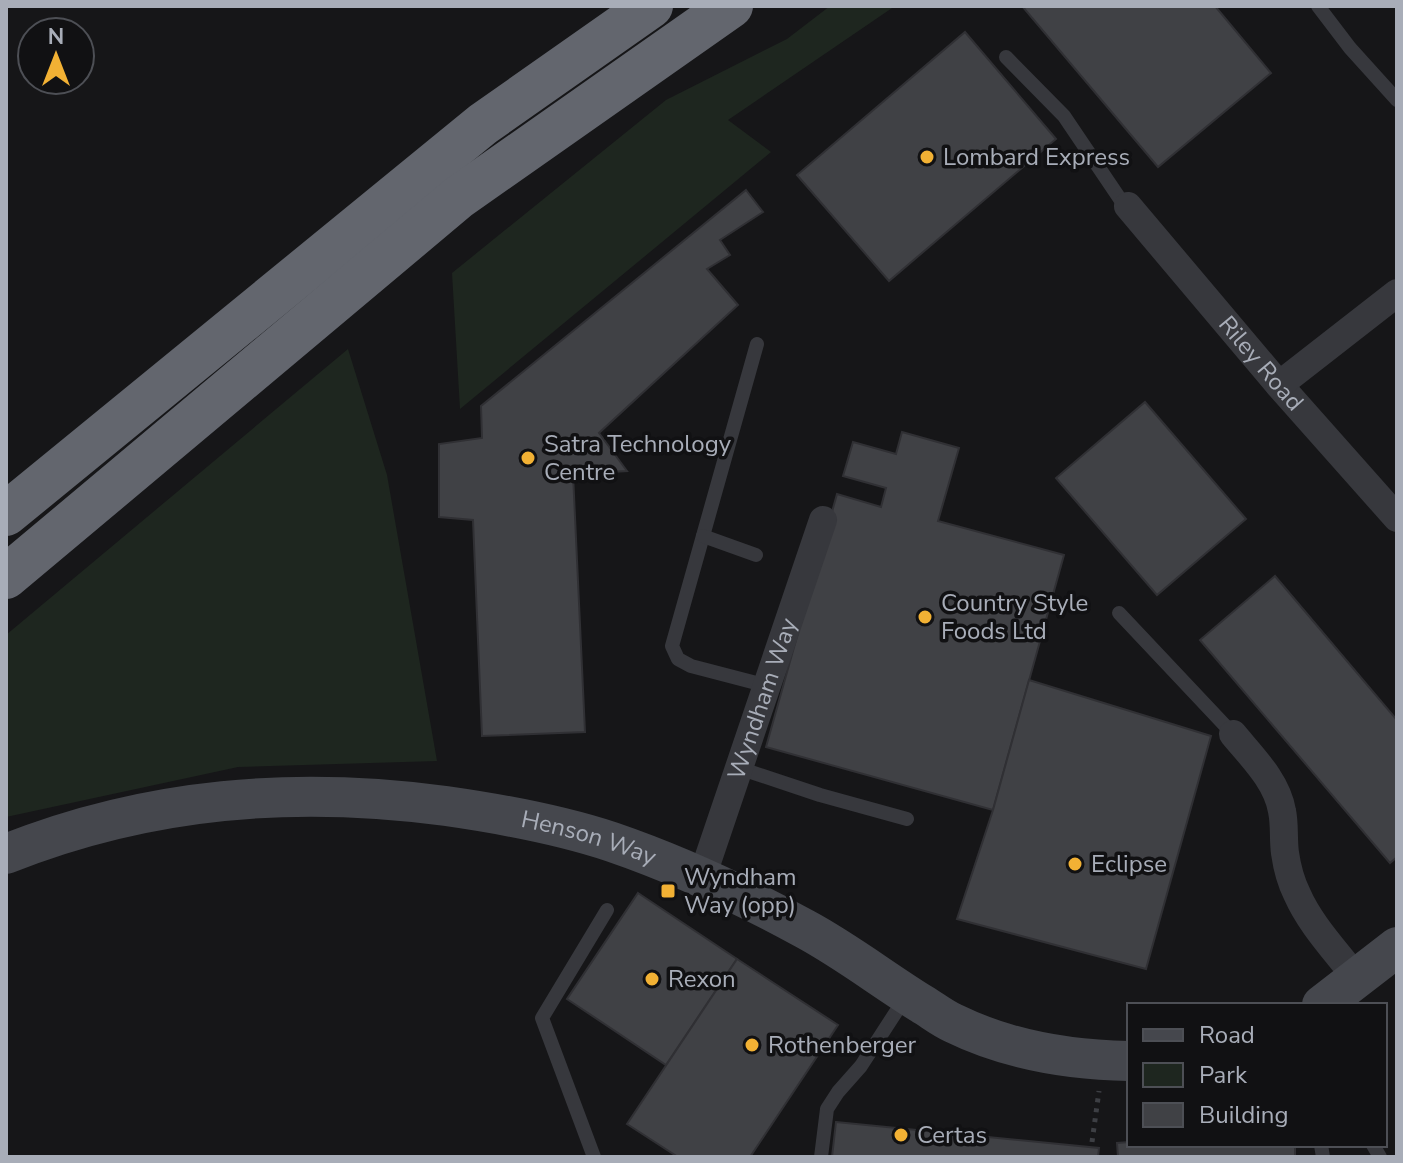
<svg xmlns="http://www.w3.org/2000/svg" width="1403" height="1163" font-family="'Nunito Sans',sans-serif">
<rect width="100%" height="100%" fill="#161618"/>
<g fill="#1e261f">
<path d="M830,6H895L728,120L771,152L460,409L452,273L666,100L787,39Z"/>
<path d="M348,349L387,475L437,761L238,767L6,817V635Z"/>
</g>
<g fill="#404145" stroke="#303034" stroke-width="2">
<path d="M1022,6H1215L1271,73L1158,167Z"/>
<path d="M965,32L1056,139L889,281L797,175Z"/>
<path d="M746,190L763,212L720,240L730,255L707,269L738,305L599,433L627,471L573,474L585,732L482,736L473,520L439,517V444L482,438L481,406Z"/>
<path d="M1145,402L1246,519L1157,595L1056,478Z"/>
<path d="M902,432L959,448L938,521L1064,555L993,810L766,747L837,494L881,507L886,488L843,476L853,442L896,454Z"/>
<path d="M1275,576L1397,720V857L1390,863L1200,640Z"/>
<path d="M1029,680L1211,736L1146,969L957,919L993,810Z"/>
<path d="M638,893L737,959L666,1065L567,999Z"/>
<path d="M737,959L838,1025L750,1157H678L627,1124Z"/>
<path d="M836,1122L1099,1148L1098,1157H832Z"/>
<path d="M1129,1142V1145H1295V1157H1118L1117,1143Z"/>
</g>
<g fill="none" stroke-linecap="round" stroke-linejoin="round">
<path stroke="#3d3f44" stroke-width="5" stroke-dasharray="4 6" stroke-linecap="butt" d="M1092,1142L1099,1091"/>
<g stroke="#37383d" stroke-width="14">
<path d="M1318,6L1350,48L1397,100"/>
<path d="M1006,57L1064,116L1120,199L1128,206"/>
<path d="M757,344L672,646L678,659L691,666L768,686"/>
<path d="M703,536L756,555"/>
<path d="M1119,613L1233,734"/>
<path d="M739,768L820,795L907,819"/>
<path d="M1321,1145L1323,1157"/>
<path d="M1373,1145L1380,1157"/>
<path d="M594,1157L542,1018L607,910"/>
<path d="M821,1157L827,1109L838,1092L861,1066L907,995"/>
</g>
<g stroke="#37383d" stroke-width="28">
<path id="s1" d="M1128,206L1279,385L1397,518"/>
<path d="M1279,385L1397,293"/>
<path d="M1233,734C1252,757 1277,781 1282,811C1285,825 1283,839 1285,853C1287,867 1291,882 1297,894C1311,926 1337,952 1357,979"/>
<path id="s2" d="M702,877L823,520"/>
</g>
<g stroke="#45474d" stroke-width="40">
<path id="s3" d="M6,854C149,797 295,786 446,806C502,814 558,824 612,842C679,865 743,895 805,929C846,951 883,980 922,1004C932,1010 942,1018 953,1023C1008,1050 1068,1060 1129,1061"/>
<path d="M1322,1005L1397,947"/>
</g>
<g stroke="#63666e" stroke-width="44">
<path d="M6,514L483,124L651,6"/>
<path d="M6,577L459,197L731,6"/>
</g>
</g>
<g fill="#f2b134" stroke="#111113" stroke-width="3">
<circle cx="927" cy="157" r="8"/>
<circle cx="528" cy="458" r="8"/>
<circle cx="925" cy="617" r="8"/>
<circle cx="1075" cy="864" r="8"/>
<rect x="660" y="883" width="16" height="16" rx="4"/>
<circle cx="652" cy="979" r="8"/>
<circle cx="752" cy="1045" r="8"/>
<circle cx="901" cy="1135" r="8"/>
</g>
<g text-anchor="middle" stroke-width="7" stroke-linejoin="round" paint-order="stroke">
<g font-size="24" fill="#a8adb8" stroke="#111113" text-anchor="start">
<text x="943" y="165">Lombard Express</text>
<text x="544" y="452">Satra Technology<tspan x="544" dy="28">Centre</tspan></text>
<text x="941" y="611">Country Style<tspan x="941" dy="28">Foods Ltd</tspan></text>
<text x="1091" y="872">Eclipse</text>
<text x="684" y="885">Wyndham<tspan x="684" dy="28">Way (opp)</tspan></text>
<text x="668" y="987">Rexon</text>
<text x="768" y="1053">Rothenberger</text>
<text x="917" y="1143">Certas</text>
</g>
<g font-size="24" fill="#a8adb8" stroke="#111113">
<text dy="8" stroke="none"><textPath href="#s1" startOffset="206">Riley Road</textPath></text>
<text dy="8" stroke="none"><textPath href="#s2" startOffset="188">Wyndham Way</textPath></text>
<text dy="8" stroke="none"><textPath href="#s3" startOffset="594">Henson Way</textPath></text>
</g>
</g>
<rect width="1403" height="1163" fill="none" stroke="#a8adb8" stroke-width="16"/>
<rect x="1127" y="1003" width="260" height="144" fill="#111113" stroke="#4d4f55" stroke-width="2"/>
<rect x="1143" y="1029" width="40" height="12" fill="#45474d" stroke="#4d4f55" stroke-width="2"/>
<text x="1199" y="1043" font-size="24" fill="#a8adb8">Road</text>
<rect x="1143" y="1063" width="40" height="24" fill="#1e261f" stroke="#4d4f55" stroke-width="2"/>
<text x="1199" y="1083" font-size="24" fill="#a8adb8">Park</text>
<rect x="1143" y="1103" width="40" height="24" fill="#404145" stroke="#4d4f55" stroke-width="2"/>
<text x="1199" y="1123" font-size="24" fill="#a8adb8">Building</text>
<g transform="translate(56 56)"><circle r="38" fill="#111113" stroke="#4d4f55" stroke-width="2"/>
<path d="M0-6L14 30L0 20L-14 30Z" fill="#f2b134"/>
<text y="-12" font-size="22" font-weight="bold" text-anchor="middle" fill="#a8adb8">N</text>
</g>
</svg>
